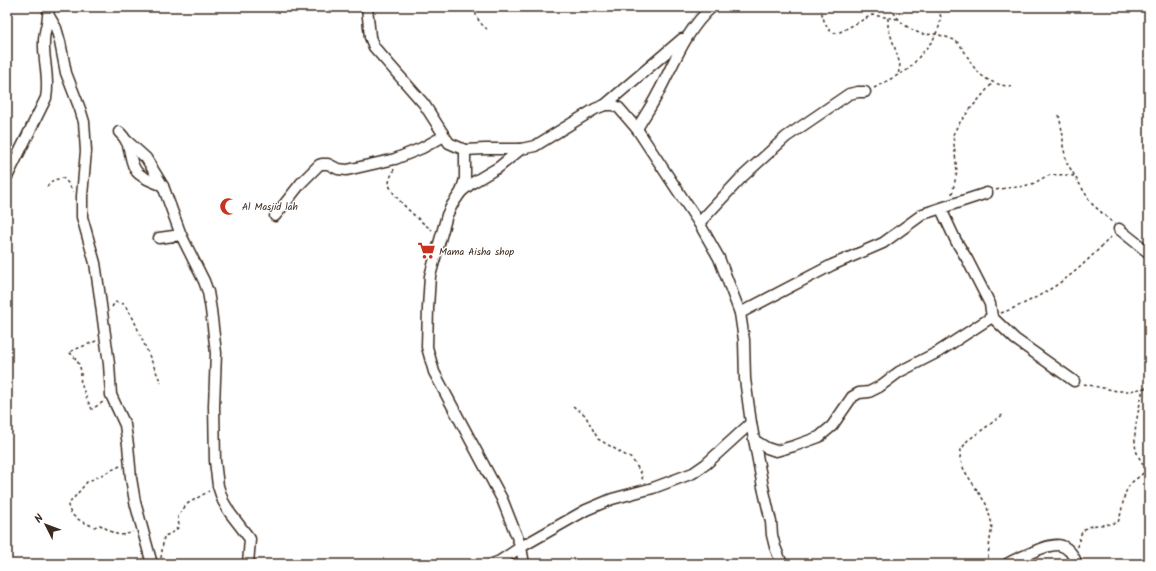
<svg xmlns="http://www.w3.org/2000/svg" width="1156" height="571" font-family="Kalam,sans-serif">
<rect width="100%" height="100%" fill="#fff"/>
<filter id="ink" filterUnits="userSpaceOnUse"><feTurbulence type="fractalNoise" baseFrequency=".025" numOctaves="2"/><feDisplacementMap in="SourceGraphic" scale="8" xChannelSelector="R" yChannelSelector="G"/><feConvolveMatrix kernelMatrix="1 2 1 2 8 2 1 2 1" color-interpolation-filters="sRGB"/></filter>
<g filter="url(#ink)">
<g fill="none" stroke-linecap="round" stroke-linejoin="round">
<defs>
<g id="minor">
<path d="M367,7L370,37L374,47L424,104L449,143L465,150L485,149H521L535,146L595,109L605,105H614L619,108L637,129L699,223L719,258L740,313L744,340L745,379L751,423L763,487L771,522L772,535L775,547L782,564"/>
<path d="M49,16L56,28L60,42L66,73L80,109L84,122L86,151L82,196V217L95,263L99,290L109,364L111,395L125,425L128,445L131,478L135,502L152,564"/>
<path d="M605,105L682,39"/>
<path d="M637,129C643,118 651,107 657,95C674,64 685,31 712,7"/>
<path d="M119,132C134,145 127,160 137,172C143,179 155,182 163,186L181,235"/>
<path d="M127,141L146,158L163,186"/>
<path d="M465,150V179L461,192L452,205L447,215L430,276L428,308L427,347L434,372L502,499L521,547L524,564"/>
<path d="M8,175L46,98C50,78 43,61 44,41C44,29 50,20 48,7"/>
<path d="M461,192L472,183L499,167L521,149"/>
<path d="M941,209L956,241L967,259L990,304L992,317L1015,339L1074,381"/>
<path d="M275,216L301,183L319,165L322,164H328L338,169L347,170L395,159L422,148L444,136"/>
<path d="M699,223L741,178L786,137L849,94L858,92H865"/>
<path d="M1119,229L1149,253"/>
<path d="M159,238L181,235L204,281L208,292L211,310L216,353L214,406L215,461L218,486L223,501L230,513L250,539L248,564"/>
<path d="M740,313L832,265L883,243L923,214L987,193"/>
<path d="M754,440L767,448L776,451L794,446L819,437L832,426L852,397L859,393L869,392L879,387L899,372L938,352L992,317"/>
<path d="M492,564L500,561L521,547L586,510L612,499L653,488L693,473L706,464L751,423"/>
<path d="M1007,564C1015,559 1024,556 1033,552C1054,543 1067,539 1077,564"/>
</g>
</defs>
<use href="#minor" stroke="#3b2a1e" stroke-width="13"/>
<g stroke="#3b2a1e" stroke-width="1.5" stroke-dasharray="3 3" stroke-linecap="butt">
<path d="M474,7C476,17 479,23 487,29"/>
<path d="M820,7C823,16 824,27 833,33L840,32L872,15L898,19"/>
<path d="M891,7C896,19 909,31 923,34C927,35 931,34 935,34C941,35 950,38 956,41C962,46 966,54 970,61C979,78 994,85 1013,87"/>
<path d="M888,18V27L900,64L898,76"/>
<path d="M874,88L909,69L933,40L939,27L941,17L937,7"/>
<path d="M1059,115L1063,136V146L1067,163L1091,203L1112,222"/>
<path d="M394,169C392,174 389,179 389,184C391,196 422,223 432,230"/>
<path d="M47,187L53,180L63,178L68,183L73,192"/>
<path d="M996,190C1007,187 1017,188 1028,185C1035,184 1039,180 1045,177C1054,173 1064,175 1074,176"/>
<path d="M952,194L957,172L953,135C959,119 982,97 993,82"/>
<path d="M112,307L115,302L124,304L133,318L161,383"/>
<path d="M1001,313C1029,303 1057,287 1079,268C1090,258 1101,247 1112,236"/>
<path d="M96,341L69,352C76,358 81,365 81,374C81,377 80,380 81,383C84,392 87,401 92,409L103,402"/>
<path d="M1084,384L1117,391H1130L1149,387"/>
<path d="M573,406L585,415L598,439L632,459L641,473L643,481"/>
<path d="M120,466L87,482L68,505C70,519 83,521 94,527L100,525C115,533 116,538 133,532"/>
<path d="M1078,547C1081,517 1098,529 1118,522C1123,511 1122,496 1129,486C1133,479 1142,477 1145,470C1143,463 1138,457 1136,450C1132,431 1140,407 1143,388"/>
<path d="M161,558L164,536L170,534L179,527L178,516L187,504L209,491"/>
<path d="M987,564L992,524L986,504L964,470L960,458L961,450L967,441L1004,414"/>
</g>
<use href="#minor" stroke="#fff" stroke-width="10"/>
</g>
</g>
<defs>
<symbol id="mosque-bare" viewBox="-9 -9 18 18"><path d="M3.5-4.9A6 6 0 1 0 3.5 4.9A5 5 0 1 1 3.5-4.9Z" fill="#c8321e" stroke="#fff" stroke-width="2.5" paint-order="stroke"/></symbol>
<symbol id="supermarket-bare" viewBox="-9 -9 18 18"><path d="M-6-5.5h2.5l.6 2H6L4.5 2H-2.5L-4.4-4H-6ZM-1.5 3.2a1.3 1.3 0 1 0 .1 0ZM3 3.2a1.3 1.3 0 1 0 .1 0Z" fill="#c8321e" stroke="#fff" stroke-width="2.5" paint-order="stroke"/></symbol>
</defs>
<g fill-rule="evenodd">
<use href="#mosque-bare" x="216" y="194" width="25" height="25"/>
<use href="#supermarket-bare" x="414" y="238" width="25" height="25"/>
</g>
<g text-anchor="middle" stroke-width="3" stroke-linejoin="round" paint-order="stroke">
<g font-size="10" fill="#3b2a1e" stroke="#fff" text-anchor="start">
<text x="242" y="210">Al Masjid lah</text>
<text x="439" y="255">Mama Aisha shop</text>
</g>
</g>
<rect width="1156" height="571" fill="none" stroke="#fff" stroke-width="24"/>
<rect x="12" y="12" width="1132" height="547" fill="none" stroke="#3b2a1e" stroke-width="1.5" filter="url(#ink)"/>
<g transform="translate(46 525) rotate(312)" stroke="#ffffff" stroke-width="3" paint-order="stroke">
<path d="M0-3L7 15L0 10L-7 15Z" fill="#3b2a1e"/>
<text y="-6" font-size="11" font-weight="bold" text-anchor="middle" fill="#3b2a1e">N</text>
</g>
</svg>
